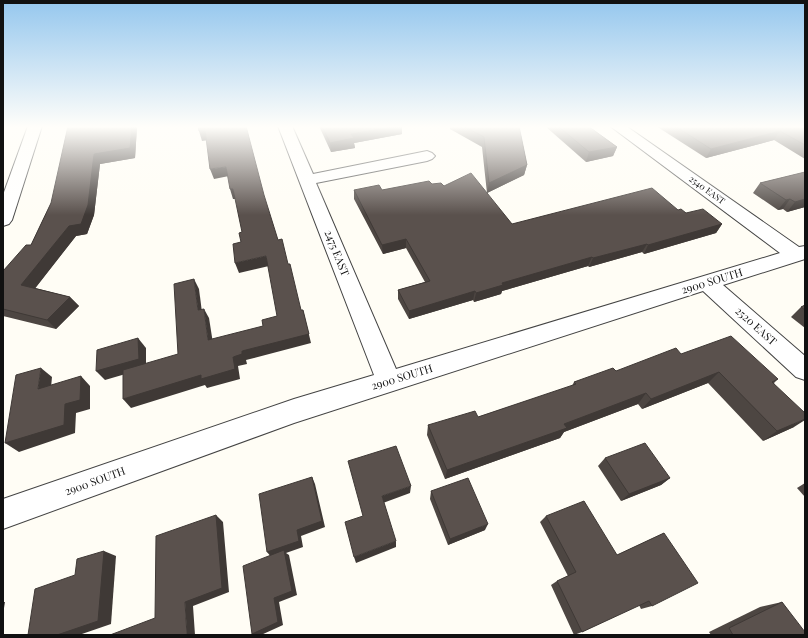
<svg xmlns="http://www.w3.org/2000/svg" width="808" height="638" font-family="'Playfair Display',serif">
<rect width="100%" height="100%" fill="#fffdf5"/>
<g fill="none" stroke-linecap="round" stroke-linejoin="round">
<defs>
<g id="minor">
<path d="M28,126H42L12,220L9,224L3,226V195Z"/>
<path d="M278,126H292L313,174L427,151L432,153L435,156L432,159L427,161L316,183L396,369L780,253L610,126H626L799,247L805,246V259L723,285L805,356V380L796,377L703,291L294,423L3,529V499L294,399L374,375Z"/>
</g>
</defs>
<use href="#minor" stroke="#444" stroke-width="2"/>
<use href="#minor" fill="#fff" fill-rule="evenodd"/>
</g>
<g fill="#4d4642">
<path d="M319,126H402V134L354,143L355,148L331,152Z"/>
<path d="M450,126H519L527,165L524,175L487,193L482,147L450,129Z"/>
<path d="M545,126H588L617,147L613,156L586,162Z"/>
<path d="M656,126H805V159L774,140L706,158Z"/>
<path d="M137,127L135,158L100,164L94,215L87,234L76,236L35,288L70,297L79,306L56,329L3,316V271L31,245L51,203Z"/>
<path d="M805,172V207L787,212L783,209L778,210L753,193L760,183Z"/>
<path d="M432,184L444,186L512,224L678,210L686,213L722,224L716,233L644,254L642,252L589,267L588,266L502,291L501,294L474,302L473,300L409,319L398,299V290L425,282L406,248L383,254L354,199V190H382Z"/>
<path d="M805,305V328L791,317L801,307Z"/>
<path d="M681,354L778,379L774,383L794,427L763,441L708,383L642,409L638,404L564,432L560,438L445,479L427,435L428,425L478,417L572,386L574,382Z"/>
<path d="M605,458L670,478L661,485L621,501L598,466Z"/>
<path d="M805,483V497L797,488Z"/>
<path d="M431,491L485,530L448,545L430,499Z"/>
<path d="M546,516L617,555L664,533L652,606L641,609L639,605L582,632L574,635L551,585L557,581L568,576L540,522Z"/>
<path d="M782,602L805,635H711L709,632L760,607Z"/>
</g>
<g fill="#3f3936">
<path d="M132,126H136L137,127L135,158L100,164L94,215L87,234L76,236L30,295L21,285L69,226L94,154Z"/>
<path d="M398,126H402V134L354,143L355,148L331,152L330,143L351,134Z"/>
<path d="M205,130L209,140L202,141L199,131Z"/>
<path d="M780,131L774,140L706,158L711,149Z"/>
<path d="M617,147L613,156L586,162L589,152Z"/>
<path d="M527,165L524,175L487,193L489,183Z"/>
<path d="M226,167L229,176L214,179L210,169Z"/>
<path d="M230,189H233L236,199H233Z"/>
<path d="M790,199L783,209L778,210L786,200Z"/>
<path d="M805,199V207L787,212L795,202Z"/>
<path d="M722,224L716,233L644,254L648,245Z"/>
<path d="M406,239V248L383,254L382,245Z"/>
<path d="M647,244L642,252L589,267L593,258Z"/>
<path d="M266,256L269,266L239,273L235,263Z"/>
<path d="M592,257L588,266L502,291L501,294L474,302L476,293L502,283Z"/>
<path d="M194,279L199,289L203,320L198,310Z"/>
<path d="M475,291L473,300L409,319V311Z"/>
<path d="M70,297L79,306L56,329L47,320Z"/>
<path d="M204,309L209,318L214,350L208,340Z"/>
<path d="M303,310L311,343L246,360L247,364L238,366L240,379L207,388L205,385L131,408L123,399L233,357Z"/>
<path d="M138,338L146,348V368L105,380L96,371Z"/>
<path d="M41,368L52,377L50,398L38,389Z"/>
<path d="M719,372L708,383L642,409L651,399Z"/>
<path d="M81,376L90,386V409L76,413L75,433L19,452L5,443L65,404Z"/>
<path d="M646,393L638,404L564,432L560,438L445,479L447,470L564,424Z"/>
<path d="M805,419V420L794,427L763,441L777,431Z"/>
<path d="M312,477L315,484L325,527L301,536L303,547L286,553L289,555L297,595L279,602L283,625L261,635H255L252,634L274,598L272,558L267,552L297,530Z"/>
<path d="M670,478L661,485L621,501L629,494Z"/>
<path d="M411,486L410,493L383,503L382,496Z"/>
<path d="M216,515L223,522L229,592L193,606L195,635H187L185,602Z"/>
<path d="M488,524L485,530L448,545L450,539Z"/>
<path d="M396,541V547L356,563L354,557Z"/>
<path d="M104,551L116,556L111,624L79,635H57Z"/>
<path d="M3,602H5L3,614Z"/>
</g>
<g fill="#5a514d" stroke="#3f3936">
<path d="M68,126H132L130,148L94,154L88,205L81,224L69,226L21,285L70,297L47,320L3,309V271L26,245H31L51,203Z"/>
<path d="M198,126H246L264,195L278,240L282,239L288,264H290L301,310H303L309,334L242,351V354L233,357L235,369L201,379V375L123,399V370L178,354L174,284L194,279L198,310L204,309L208,340L263,326L262,320L277,316L266,256L235,263L233,244L241,242L239,233L242,232L233,189H230L226,167L210,169L205,130L199,131Z"/>
<path d="M322,126H398L351,134L354,138L330,143Z"/>
<path d="M463,126H519L527,165L489,183L484,137Z"/>
<path d="M558,126H588L617,147L589,152Z"/>
<path d="M675,126H805V145L780,131L711,149Z"/>
<path d="M805,172V199L795,202L790,199L786,200L760,183Z"/>
<path d="M471,173L512,224L652,188L678,210L681,209L686,213L703,209L722,224L648,245L647,244L593,258L592,257L502,283L503,285L476,293L475,291L409,311L398,290L430,281L406,239L382,245L354,190L379,185L382,190L429,181L432,184L441,183L444,186Z"/>
<path d="M805,305V310L801,307Z"/>
<path d="M731,336L778,379L772,382L805,413V419L777,431L719,372L651,399L646,393L564,424L567,428L447,470L428,425L475,411L478,417L576,384L574,382L613,368L616,371L676,348L681,354Z"/>
<path d="M138,338L139,359L96,371L97,350Z"/>
<path d="M41,368L38,389L81,376L80,400L65,404L64,425L5,443L16,375Z"/>
<path d="M645,443L670,478L629,494L605,458Z"/>
<path d="M396,446L411,486L382,496L396,541L354,557L345,522L363,516L348,461Z"/>
<path d="M312,477L322,521L297,530L299,541L267,552L259,494Z"/>
<path d="M468,478L488,524L450,539L431,491Z"/>
<path d="M584,501L617,555L664,533L698,583L652,606L649,601L582,632L557,581L576,572L546,516Z"/>
<path d="M216,515L222,588L185,602L187,635H110L155,618L156,536Z"/>
<path d="M284,550L292,591L274,598L278,622L252,634L243,566Z"/>
<path d="M104,551L98,621L57,635H28L35,589L75,575L77,559Z"/>
<path d="M782,602L805,632V635H733L729,628Z"/>
</g>
<linearGradient id="sky" x2="0" y2="1"><stop stop-color="#95c7ee"/><stop offset="0.59" stop-color="#fffefa"/><stop offset="1" stop-color="#fffefa" stop-opacity="0"/></linearGradient>
<rect width="808" height="215" fill="url(#sky)"/>
<g text-anchor="middle" stroke-width="4" stroke-linejoin="round" paint-order="stroke">
<g font-size="9" fill="#111" stroke="#fff">
<text transform="translate(707 190) rotate(36)" y="3">2540 EAST</text>
</g>
<g font-size="11" fill="#111" stroke="#fff">
<text transform="translate(337 253) rotate(68)" y="4">2475 EAST</text>
<text transform="translate(712 281) rotate(-17)" y="4">2900 SOUTH</text>
<text transform="translate(756 326) rotate(42)" y="4">2520 EAST</text>
<text transform="translate(402 377) rotate(-17)" y="4">2900 SOUTH</text>
<text transform="translate(95 481) rotate(-20)" y="4">2900 SOUTH</text>
</g>
</g>
<rect width="808" height="638" fill="none" stroke="#111111" stroke-width="8"/>
</svg>
